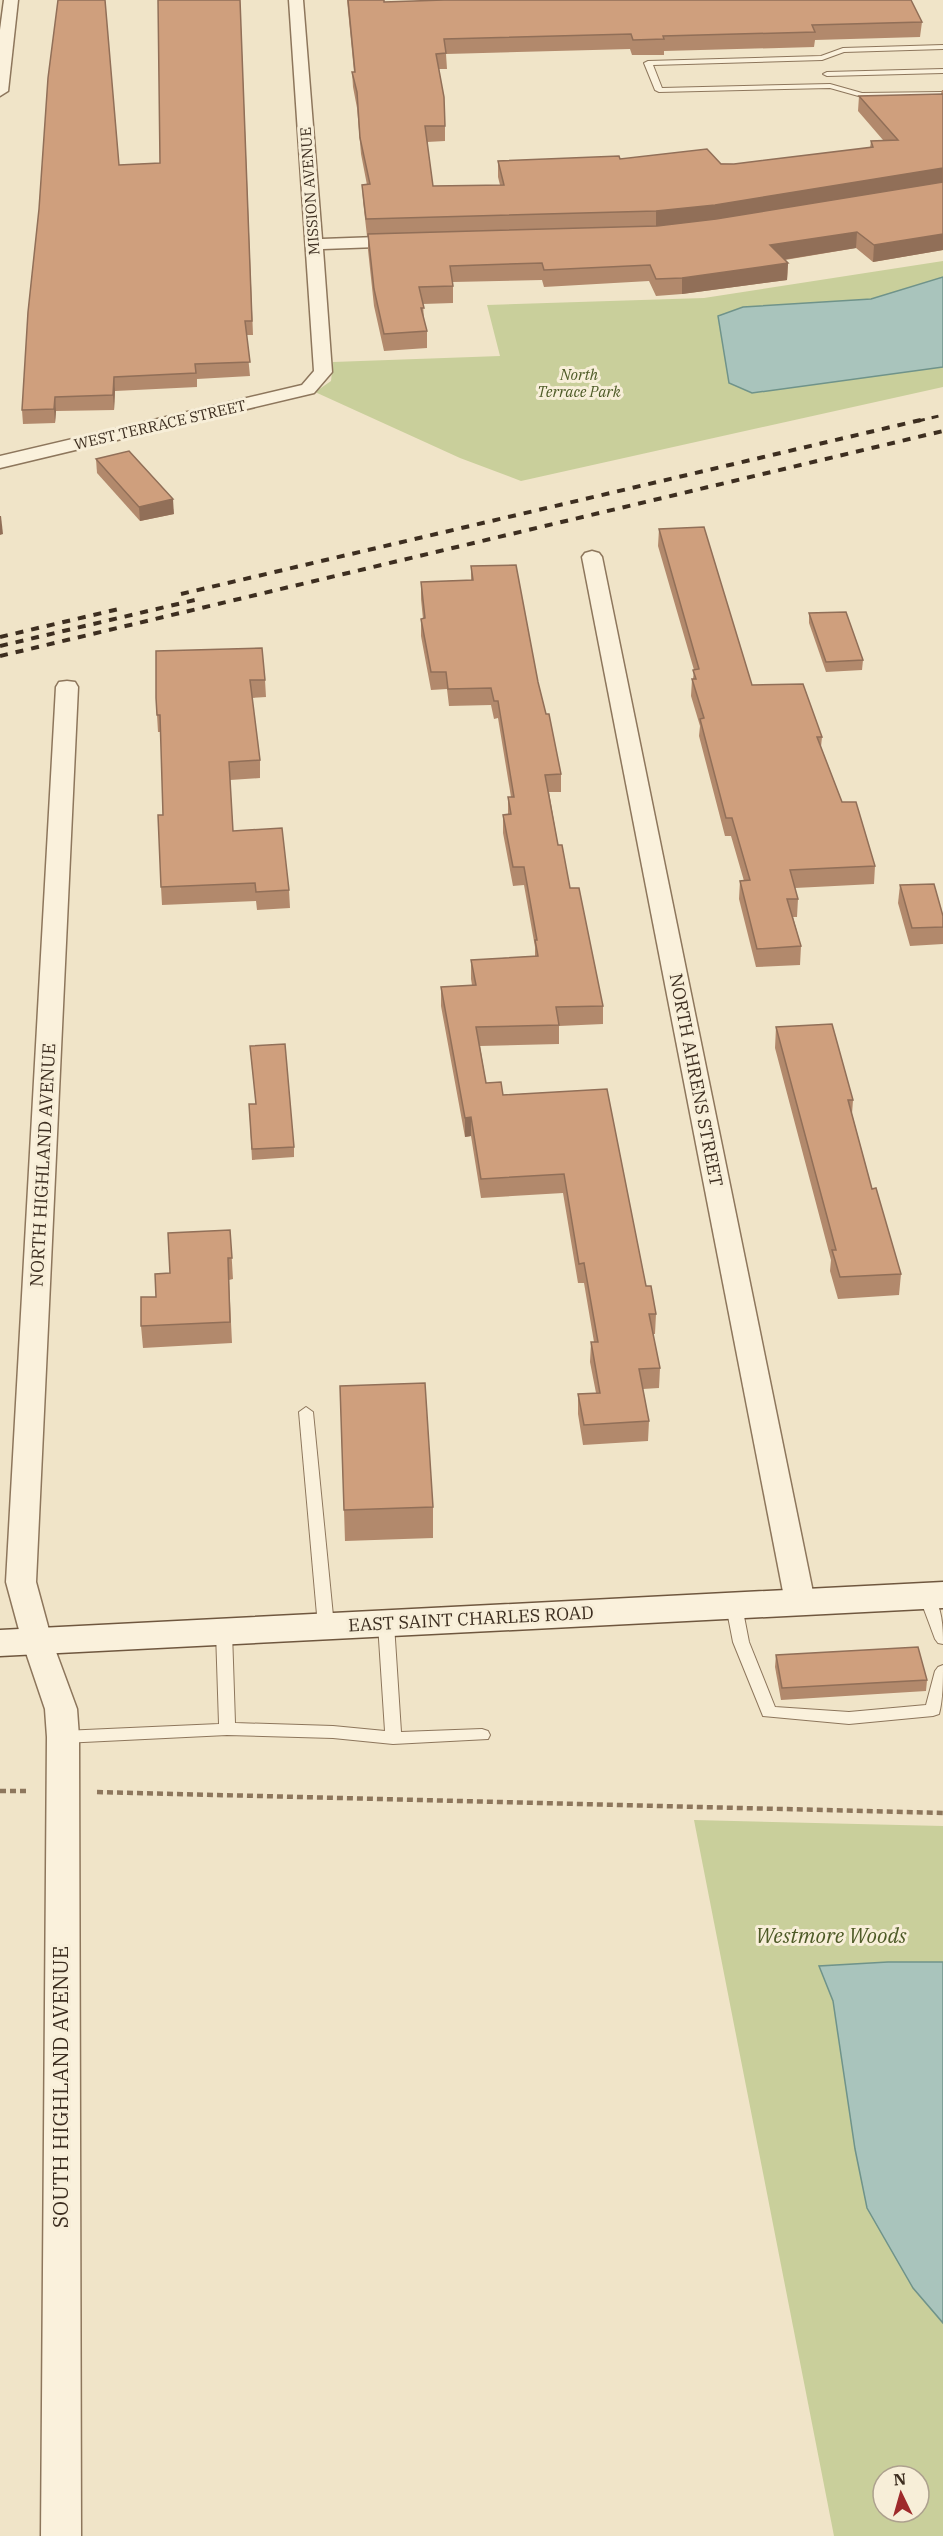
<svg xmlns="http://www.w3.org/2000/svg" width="943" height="2536" font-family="'IBM Plex Serif',serif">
<rect width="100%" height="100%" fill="#f0e4c8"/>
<g fill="#c9cf9b" fill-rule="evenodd">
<path d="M943,261V387L521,481L460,458L315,392L331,381L333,362L500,356L487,305L704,298Z"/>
<path d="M694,1820L943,1826V2536H834ZM883,2476H919V2512H883Z"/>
</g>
<g fill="#a9c4bc" stroke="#6f938a" stroke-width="1.5">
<path d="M943,277V367L752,393L729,383L718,316L743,307L871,299Z"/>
<path d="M888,1962H943V2323L913,2288L867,2208L855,2149L833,2001L819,1966Z"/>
</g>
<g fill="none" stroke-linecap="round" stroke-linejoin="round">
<defs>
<g id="service">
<path d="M943,45V49L844,52L822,60L653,65L662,88L830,84L862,93L943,92V96L862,97L830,88L659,92L655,90L644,63L648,61L821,56L843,48Z"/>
<path d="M943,69V73L827,76L823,74L827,72Z"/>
<path d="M306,1407L313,1412L334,1626L331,1630H321L318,1626L299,1412Z"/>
<path d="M927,1591L932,1592C942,1609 943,1625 943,1644L938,1643L935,1639L919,1596L922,1592Z"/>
<path d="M734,1601L739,1602L742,1606L749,1642L775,1707L849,1712L926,1705L935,1671L938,1667L943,1665C943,1681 943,1700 939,1714L933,1716L849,1724L763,1716L733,1642L726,1606L729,1602Z"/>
<path d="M386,1619L391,1620L394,1624L401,1732L482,1729L488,1731L490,1735L488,1739L393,1744L333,1738L227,1735L63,1743L57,1741L55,1737L57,1733L63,1731L219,1724L216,1632L219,1628H229L232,1632L235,1723L333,1726L385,1731L378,1624L381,1620Z"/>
</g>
<g id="minor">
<path d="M4,0H18L8,91L0,96V30Z"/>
<path d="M289,0H303L322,239L405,236L411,237L413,241L411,245L405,246L323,249L332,372L314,393L0,468V456L302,385L314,371Z"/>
<path d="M592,551L599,553L602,557L815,1602L811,1610L800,1613L789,1610L785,1602L582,557L585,553Z"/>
<path d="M67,681L75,682L78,687L36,1582L52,1641L77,1709L79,1737L81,2536H41L47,1737L45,1709L22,1641L6,1582L56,687L59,682Z"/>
</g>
<path id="secondary" d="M943,1582V1608L0,1656V1630Z"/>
</defs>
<use href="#service" stroke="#8d765c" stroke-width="2"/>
<use href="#minor" stroke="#8d765c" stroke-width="3"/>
<use href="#secondary" stroke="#6f573f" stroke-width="3"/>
<g stroke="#8d765c" stroke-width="4.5" stroke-dasharray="6 4" stroke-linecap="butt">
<path d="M0,1791H29"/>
<path d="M97,1792L943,1813"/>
</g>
<use href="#service" fill="#faf1dc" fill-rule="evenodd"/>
<use href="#minor" fill="#faf1dc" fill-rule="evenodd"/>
<use href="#secondary" fill="#faf1dc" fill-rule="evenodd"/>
<path stroke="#3d2e20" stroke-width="3" stroke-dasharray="7 7" stroke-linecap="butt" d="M918,421L943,415"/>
<g stroke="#3d2e20" stroke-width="4" stroke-dasharray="8 8" stroke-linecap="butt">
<path d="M181,594L925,419"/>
<path d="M0,637L123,608"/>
<path d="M0,646L199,599"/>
<path d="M0,656L943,431"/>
</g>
</g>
<g fill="#b2896c">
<path d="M240,0L253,335H246L250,376L197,379V387L115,391L114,410L56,411L55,423L23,424L22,410L119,165L160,163Z"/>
<path d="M347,0H384V2L443,0H911L922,22L920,37L815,40L814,47L664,51V55H632L630,49L446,54L447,69H439L445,126V141L427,142L433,186L500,185L498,177V161L620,159L734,164L870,148L871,141L883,140L858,111L859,96L941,94L942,90H943V250L873,262L856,248L785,260L788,263L787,280L682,294L656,296L649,281L544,287L542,280L453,282V303L423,304L424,320L427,331V348L384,351L374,306L368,250V236H367L363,201L362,185H367L361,154L357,108L353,87L352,72H354Z"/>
<path d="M96,459L174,514L140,521L97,473Z"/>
<path d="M659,529L752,685L822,737L821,747L842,802L875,866L874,884L795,888L798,899L797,917H793L801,946L800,965L756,967L739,899L740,881H744L731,836H725L699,736L700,726L691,696L692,679H693L694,670L658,546Z"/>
<path d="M471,566L538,682L561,774V792H549L558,845L603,1006V1024L559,1026V1044L480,1046L486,1083L503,1095L607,1089L646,1286L656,1314L655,1334H653L660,1368L659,1388L643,1389L649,1421L648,1441L583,1445L578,1414V1394L596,1393L590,1362L591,1342H594L584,1283H578L563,1193L481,1198L471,1136L465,1137L441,1006V987L472,985L471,979V960L535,956V947L524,885L513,886L503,833V815L508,814V797H511L498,718L494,719L491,705L449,706L447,689L431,690L421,636V619H423L421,599V582L471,580Z"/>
<path d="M809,613L863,660L862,670L826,672L809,623Z"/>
<path d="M156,651L265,680L266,697L252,698L260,760V778L230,780L233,831L289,890L290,908L257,910L256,901L162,905L161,887L163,815L161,732H158L156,698Z"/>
<path d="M900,885L943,916V944L910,946L898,903Z"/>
<path d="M776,1027L853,1100L852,1114L872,1189L901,1274L899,1295L838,1299L830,1271L831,1260L775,1048Z"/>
<path d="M250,1046L294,1147V1157L252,1160L249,1104H256Z"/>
<path d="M230,1230L233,1279L229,1280L232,1343L143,1348L141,1326L156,1297L170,1273Z"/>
<path d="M340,1386L433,1507V1538L345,1541Z"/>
<path d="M776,1655L927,1680L926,1691L781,1700L775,1667Z"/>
</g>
<g fill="#916f58">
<path d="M943,168V184L656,228V211Z"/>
<path d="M857,232L856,248L769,262L770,245Z"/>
<path d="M943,234V250L873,262L874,245Z"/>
<path d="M788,263L787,280L682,294V278Z"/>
<path d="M114,377L115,391L114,410L113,395Z"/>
<path d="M55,397L56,411L55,423L54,409Z"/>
<path d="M173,499L174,514L140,521L139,507Z"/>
<path d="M0,516H1L3,534L0,535Z"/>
<path d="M471,1117V1136L465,1137V1118Z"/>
</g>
<g fill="#cf9f7d" stroke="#916f58" stroke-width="1.5">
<path d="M58,0H105L119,165L160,163L158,0H240L252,321H245L250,362L195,364L196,373L114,377L113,395L55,397L54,409L22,410L28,312L39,209L48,78Z"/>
<path d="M348,0H384V2L444,0H911L922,22L812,25L815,32L663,36L664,39L633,40L631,34L444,39L446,53L436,54L444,97L445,126H425L433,186L504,185L498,161L619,156L620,159L707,149L721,164H734L873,147L871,141L898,140L859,96L943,94V168L715,205L656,211L366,219L362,185L370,184L360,138L357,92L352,72H355Z"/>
<path d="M943,182V234L874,245L857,232L770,245L788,263L682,278L656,279L650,265L544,270L542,263L450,266L453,286L419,287L424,308H421L427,331L384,334L374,289L368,234L657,226L716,219Z"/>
<path d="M129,451L173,499L139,507L96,459Z"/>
<path d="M704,527L752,685L803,684L822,737H817L842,802H856L875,866L790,870L798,899H787L801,946L757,949L740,881L750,880L732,818H726L700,719L704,718L692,679H696L693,670L699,669L659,529Z"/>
<path d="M516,565L538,682L546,714H549L561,774L545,775L558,845H562L570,888H579L603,1006L556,1007L559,1025L476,1027L486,1083L501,1082L503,1095L607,1089L646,1286H651L656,1314H649L660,1368L639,1369L649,1421L584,1425L578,1394L600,1393L591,1342H598L584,1263L579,1264L564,1174L481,1179L471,1117L465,1118L441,987L476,985L471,960L538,956L535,940H537L524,867H513L503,815L511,814L508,797H514L498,701H494L491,688L448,689L446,672H431L421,619L425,618L421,582L473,580L471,566Z"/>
<path d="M846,612L863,660L826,662L809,613Z"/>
<path d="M262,648L265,680H250L260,760L229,762L233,831L282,828L289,890L256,892L255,883L161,887L158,815H163L160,715H157L156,698V651Z"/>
<path d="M934,884L943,916V927L912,928L900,885Z"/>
<path d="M832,1024L853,1100H848L872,1189L876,1188L901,1274L840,1277L832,1250H836L776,1027Z"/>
<path d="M285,1044L294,1147L252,1149L249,1104H256L250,1046Z"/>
<path d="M230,1230L232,1258H228L230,1322L141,1326V1297H156L155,1274L170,1273L168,1233Z"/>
<path d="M425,1383L433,1507L344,1510L340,1386Z"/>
<path d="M918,1647L927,1680L782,1688L776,1655Z"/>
</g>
<g text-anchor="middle" stroke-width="6" stroke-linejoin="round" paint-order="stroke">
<g font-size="15" fill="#3d2e20" stroke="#f7eed8">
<text transform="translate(310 191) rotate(-94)" y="5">MISSION AVENUE</text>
<text transform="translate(160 425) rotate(-13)" y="5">WEST TERRACE STREET</text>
</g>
<g font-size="15" font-style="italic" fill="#4d5a26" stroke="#f7eed8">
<text x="579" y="380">North<tspan x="579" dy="17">Terrace Park</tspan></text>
</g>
<g font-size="18" fill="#3d2e20" stroke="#f7eed8">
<text transform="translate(696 1080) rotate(79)" y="6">NORTH AHRENS STREET</text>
<text transform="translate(43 1165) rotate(-87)" y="6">NORTH HIGHLAND AVENUE</text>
<text transform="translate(471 1619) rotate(-3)" y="6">EAST SAINT CHARLES ROAD</text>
</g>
<g font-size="21" font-style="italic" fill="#4d5a26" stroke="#f7eed8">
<text x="831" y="1943">Westmore Woods</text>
</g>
<g font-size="21" fill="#3d2e20" stroke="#f7eed8">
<text transform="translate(61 2087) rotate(-90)" y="7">SOUTH HIGHLAND AVENUE</text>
</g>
</g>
<g transform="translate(901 2494) rotate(355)"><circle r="28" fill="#f7eed8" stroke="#ada18e" stroke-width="1.5"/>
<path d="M0-4.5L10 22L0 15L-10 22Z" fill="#9e2a2b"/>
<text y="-9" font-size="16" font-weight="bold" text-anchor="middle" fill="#3d2e20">N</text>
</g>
</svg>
